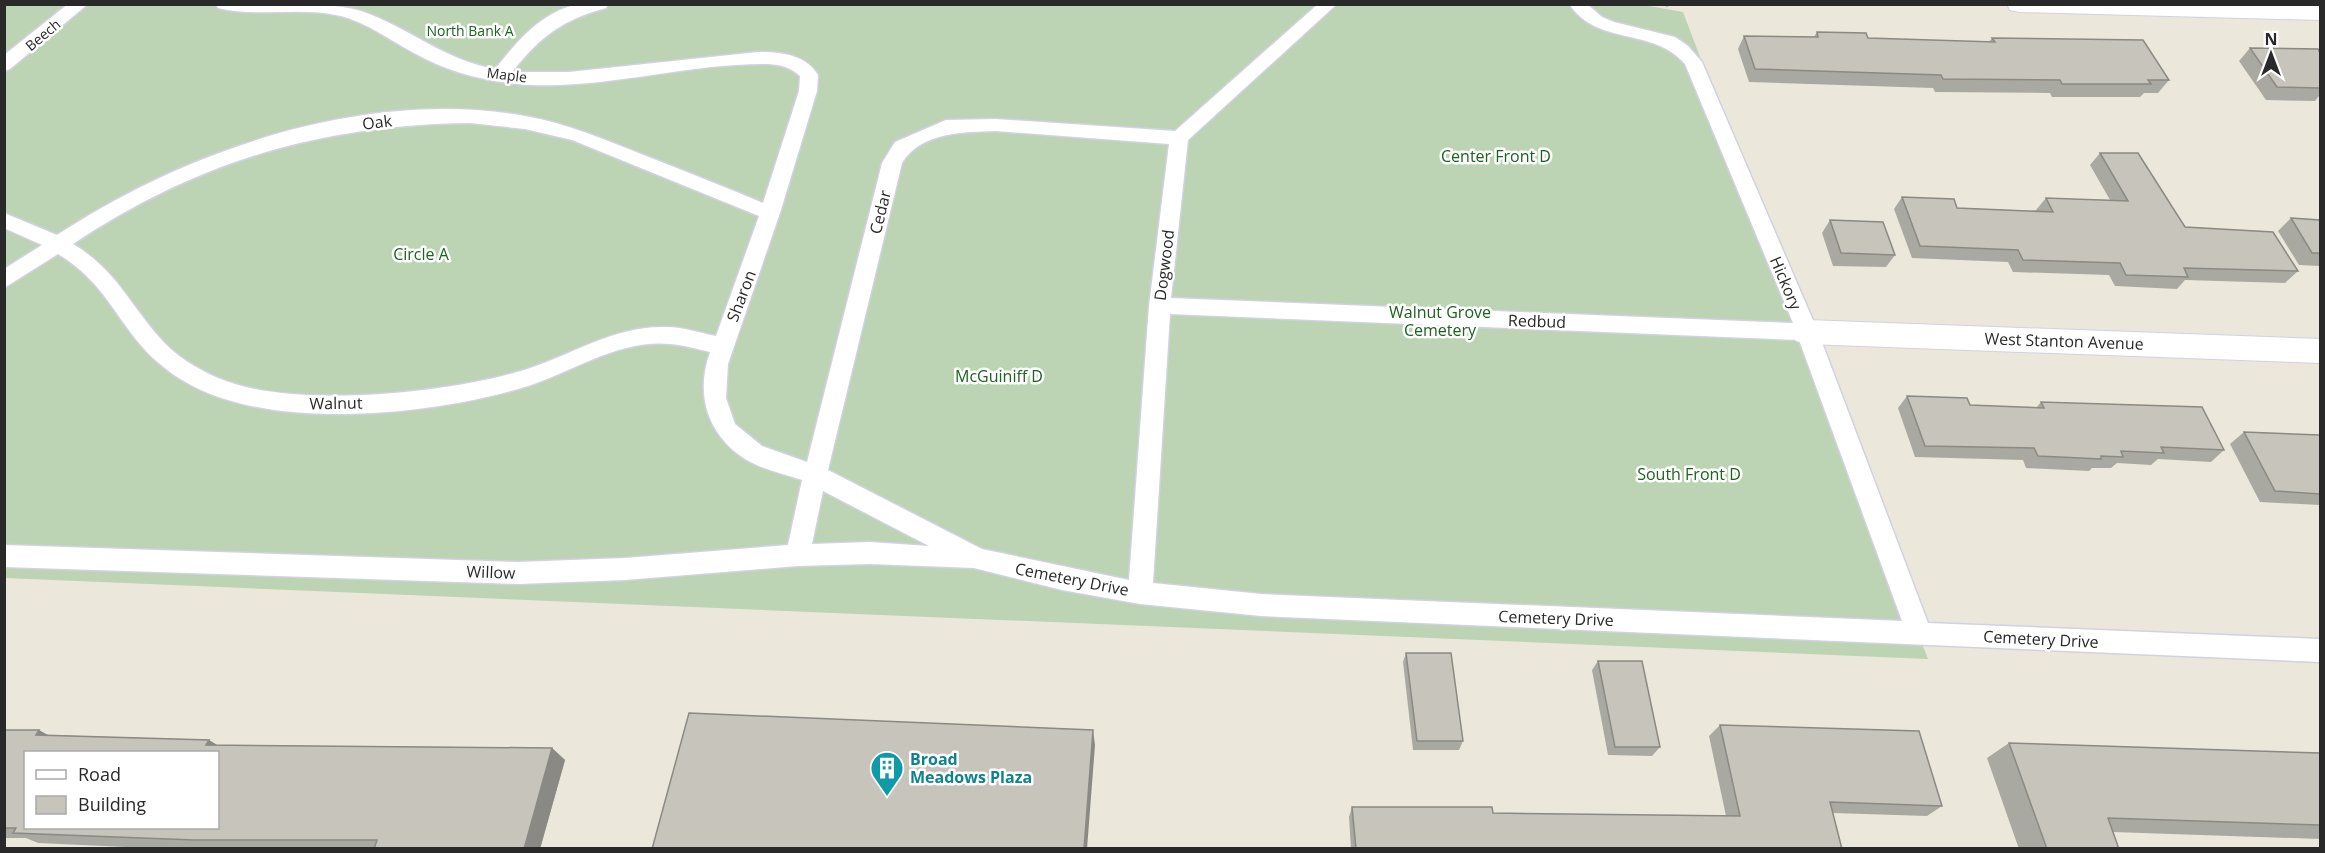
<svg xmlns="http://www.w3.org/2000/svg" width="2325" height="853" font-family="'Open Sans',sans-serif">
<rect width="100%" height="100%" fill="#ebe8db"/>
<path fill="#bcd4b4" d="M1638,4L1683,12L1928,659L5,578V5Z"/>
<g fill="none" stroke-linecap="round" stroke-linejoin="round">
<defs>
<g id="service">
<path d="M68,4H88L10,69L4,71V55Z"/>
<path d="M216,4C258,4 322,0 361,11C409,27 441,59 495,69C516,43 540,13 575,5C585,3 598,4 608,4L606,8C562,20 541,36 512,72H569L758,52C780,52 805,54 818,75L817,91L780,213L728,364L726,398L735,424L762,446L807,462L882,163L895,142L946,120L996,119L1175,131L1318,4H1337L1188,140L1171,298L1793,323L1685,64C1652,26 1598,47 1569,4H1587L1602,17L1614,22L1675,37L1688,46L1702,62L1818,332L1928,623L2320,639V662L1261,616L1140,604L1062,590L974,568L870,564L798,566L625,580L518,584L4,567V545L518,562L625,558L788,545L802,480C784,474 761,469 745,459C707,434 695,394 710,352C697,349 684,345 670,344C620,339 574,371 528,386C439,414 288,430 201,390C181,381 161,367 146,351C113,315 104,282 58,254L4,288V269L42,245L4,228V213L57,235C188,149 367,88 525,116C566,123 603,139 641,154C682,170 723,186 763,203L799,91L800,76C790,67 781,65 768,64C689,63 611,88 532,85C491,83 449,73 414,53C390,40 367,23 341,16C300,6 258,18 218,8ZM470,123L525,129L572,140L759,216L716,336C700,333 683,327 667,327C615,325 572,355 524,370C448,393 292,410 218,378C197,369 174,355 159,337C129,303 115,269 73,244C198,161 321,125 470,123ZM996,131L1169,144L1149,306L1129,580L982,549L828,470L902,163C921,132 963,132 996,131ZM1170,314L1799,340L1902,621L1261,594L1153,583ZM823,491L929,546L870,542L812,544Z"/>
</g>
<g id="minor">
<path d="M2007,4H2320V20L2019,12L2010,10Z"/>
<path d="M1807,320L2320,339V363L1807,344L1796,341L1791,332L1796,323Z"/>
</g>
</defs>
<use href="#service" stroke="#d1d1e1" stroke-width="3"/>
<use href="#minor" stroke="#d1d1e1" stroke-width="2"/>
<path stroke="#c7c7c7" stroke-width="3" stroke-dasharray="4 2" stroke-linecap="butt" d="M1667,4V7"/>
<use href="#service" fill="#fff" fill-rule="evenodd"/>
<use href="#minor" fill="#fff" fill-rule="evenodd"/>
</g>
<g fill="#aaa9a1">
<path d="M1817,32L1868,38L1989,42L1992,38L2169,80L2158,93H2144L2140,97H2052L2050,93L1935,92L1933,88L1749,82L1738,49L1744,36L1814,37Z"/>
<path d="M2250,48L2320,53V96H2319L2315,101L2266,100L2239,61Z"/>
<path d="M2100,153L2185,227L2298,271L2285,283L2185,280L2177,289L2115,286L2109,275L2013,272L2008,262L1912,258L1894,209L1902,197L1957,208L2037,211L2036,210L2046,198L2110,200L2090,165Z"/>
<path d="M2291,218L2320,220V266L2299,265L2278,231Z"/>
<path d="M1830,220L1895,255L1886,267L1833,266L1822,233Z"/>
<path d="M1907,396L1970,405L2036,408L2041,402L2224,450L2211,462L2158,459L2151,465L2117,463L2111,468H2092L2089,471L2026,468L2023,460L1915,457L1898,408Z"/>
<path d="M2244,432L2320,435V505L2260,502L2230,444Z"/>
<path d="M1406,653L1463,741L1459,750H1413L1403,662Z"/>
<path d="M1598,661L1660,747L1652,756L1608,755L1592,670Z"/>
<path d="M1720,725L1942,806L1927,816L1833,813L1842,849H1351L1349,817L1352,807L1493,813L1726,816L1709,736Z"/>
<path d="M4,730L49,735L209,740L217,745L552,748L565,760L540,849H169L38,843L26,838H4Z"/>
<path d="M2009,743L2320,753V839L2113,832L2119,849H2019L1987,758Z"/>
</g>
<g fill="#8b8983">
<path d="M39,730L62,743L36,735Z"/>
<path d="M1093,730L1095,745L1087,849H1084Z"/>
<path d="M209,740L228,752L206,745Z"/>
<path d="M552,748L565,760L540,849H524Z"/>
</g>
<g fill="#c6c4bb" stroke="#8b8983" stroke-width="1.5" fill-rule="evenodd">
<path d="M1817,32L1866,33L1868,38L1995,42L1992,38L2143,40L2169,80H2148L2151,84H2062L2060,80L1943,79L1941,75L1755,69L1744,36L1818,37Z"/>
<path d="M2250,48L2318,49L2320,53V88L2277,87Z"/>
<path d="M2100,153H2138L2185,227L2273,232L2298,271L2184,268L2188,277L2126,275L2120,263L2023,260L2018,250L1920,246L1902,197L1954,199L1957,208L2053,212L2046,198L2128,201Z"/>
<path d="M2291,218L2320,220V253H2312Z"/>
<path d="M1830,220L1883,222L1895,255L1841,253Z"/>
<path d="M1907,396L1967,398L1970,405L2044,408L2041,402L2202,407L2224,450L2161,447L2164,453L2121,451L2123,457L2101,456V459L2038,456L2034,448L1925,446Z"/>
<path d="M2244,432L2320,435V494L2275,491Z"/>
<path d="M1406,653H1451L1463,741H1417Z"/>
<path d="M1598,661H1642L1660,747H1615Z"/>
<path d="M689,713L1093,730L1084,849H652Z"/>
<path d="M1720,725L1919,731L1942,806L1830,802L1842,849H1356L1352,807H1492L1493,813L1740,816Z"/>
<path d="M4,730H39L36,735L209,740L206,745L552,748L524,849H374L377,840H194L13,833L16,828H4ZM26,753H218V828H26Z"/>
<path d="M2009,743L2320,753V825L2108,818L2119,849H2047Z"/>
</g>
<defs>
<symbol id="building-pin" viewBox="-11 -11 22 30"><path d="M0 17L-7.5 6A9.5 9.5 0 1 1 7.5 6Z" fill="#0f9aa8" stroke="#fff"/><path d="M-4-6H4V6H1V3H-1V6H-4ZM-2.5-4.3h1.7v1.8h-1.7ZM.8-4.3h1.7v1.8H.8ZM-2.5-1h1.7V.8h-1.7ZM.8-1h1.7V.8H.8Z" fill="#fff"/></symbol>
</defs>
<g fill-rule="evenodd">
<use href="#building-pin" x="868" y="749" width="38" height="52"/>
</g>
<g text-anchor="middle" stroke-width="5" stroke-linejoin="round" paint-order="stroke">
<g font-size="14" fill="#1d621f" stroke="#fff">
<text x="470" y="36">North Bank A</text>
</g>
<g font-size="14" fill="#292929" stroke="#fff">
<text transform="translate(43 35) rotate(-40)" y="5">Beech</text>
<text transform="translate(507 75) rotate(7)" y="5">Maple</text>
</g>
<g font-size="16" fill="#292929" stroke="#fff">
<text transform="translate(377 122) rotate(-7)" y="6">Oak</text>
<text transform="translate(880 212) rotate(-76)" y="6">Cedar</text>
<text transform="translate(1164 265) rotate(-83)" y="6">Dogwood</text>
<text transform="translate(1786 283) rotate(67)" y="6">Hickory</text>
<text transform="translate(741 296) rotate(-69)" y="6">Sharon</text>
<text transform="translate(1537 321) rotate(2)" y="6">Redbud</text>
<text transform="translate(2064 341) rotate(2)" y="6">West Stanton Avenue</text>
<text transform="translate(336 403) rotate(-1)" y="6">Walnut</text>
<text transform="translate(491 572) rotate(2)" y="6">Willow</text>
<text transform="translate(1072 579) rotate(11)" y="6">Cemetery Drive</text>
<text transform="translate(1556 618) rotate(2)" y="6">Cemetery Drive</text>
<text transform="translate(2041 639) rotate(3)" y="6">Cemetery Drive</text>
</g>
<g font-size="16" fill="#1d621f" stroke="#fff">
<text x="1496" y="162">Center Front D</text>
<text x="421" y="260">Circle A</text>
<text x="1440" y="318">Walnut Grove<tspan x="1440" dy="18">Cemetery</tspan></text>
<text x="999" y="382">McGuiniff D</text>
<text x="1689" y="480">South Front D</text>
</g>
<g font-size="16" font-weight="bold" fill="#0d838f" stroke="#fff" text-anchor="start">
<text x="910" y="765">Broad<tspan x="910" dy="18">Meadows Plaza</tspan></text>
</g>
</g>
<rect width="2325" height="853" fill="none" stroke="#292929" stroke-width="12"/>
<rect x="24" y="751" width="195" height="78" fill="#ffffff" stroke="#a9a9a9" stroke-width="1.5"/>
<rect x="36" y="770" width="30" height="9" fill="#ffffff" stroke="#a9a9a9" stroke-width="1.5"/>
<text x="78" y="781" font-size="18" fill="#292929">Road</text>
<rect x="36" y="796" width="30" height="18" fill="#c6c4bb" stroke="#a9a9a9" stroke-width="1.5"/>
<text x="78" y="811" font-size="18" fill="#292929">Building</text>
<g transform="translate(2271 54)" stroke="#ffffff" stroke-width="4.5" paint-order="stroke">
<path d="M0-4.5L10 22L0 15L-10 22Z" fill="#292929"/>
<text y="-9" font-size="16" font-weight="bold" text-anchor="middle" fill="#292929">N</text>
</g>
</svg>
